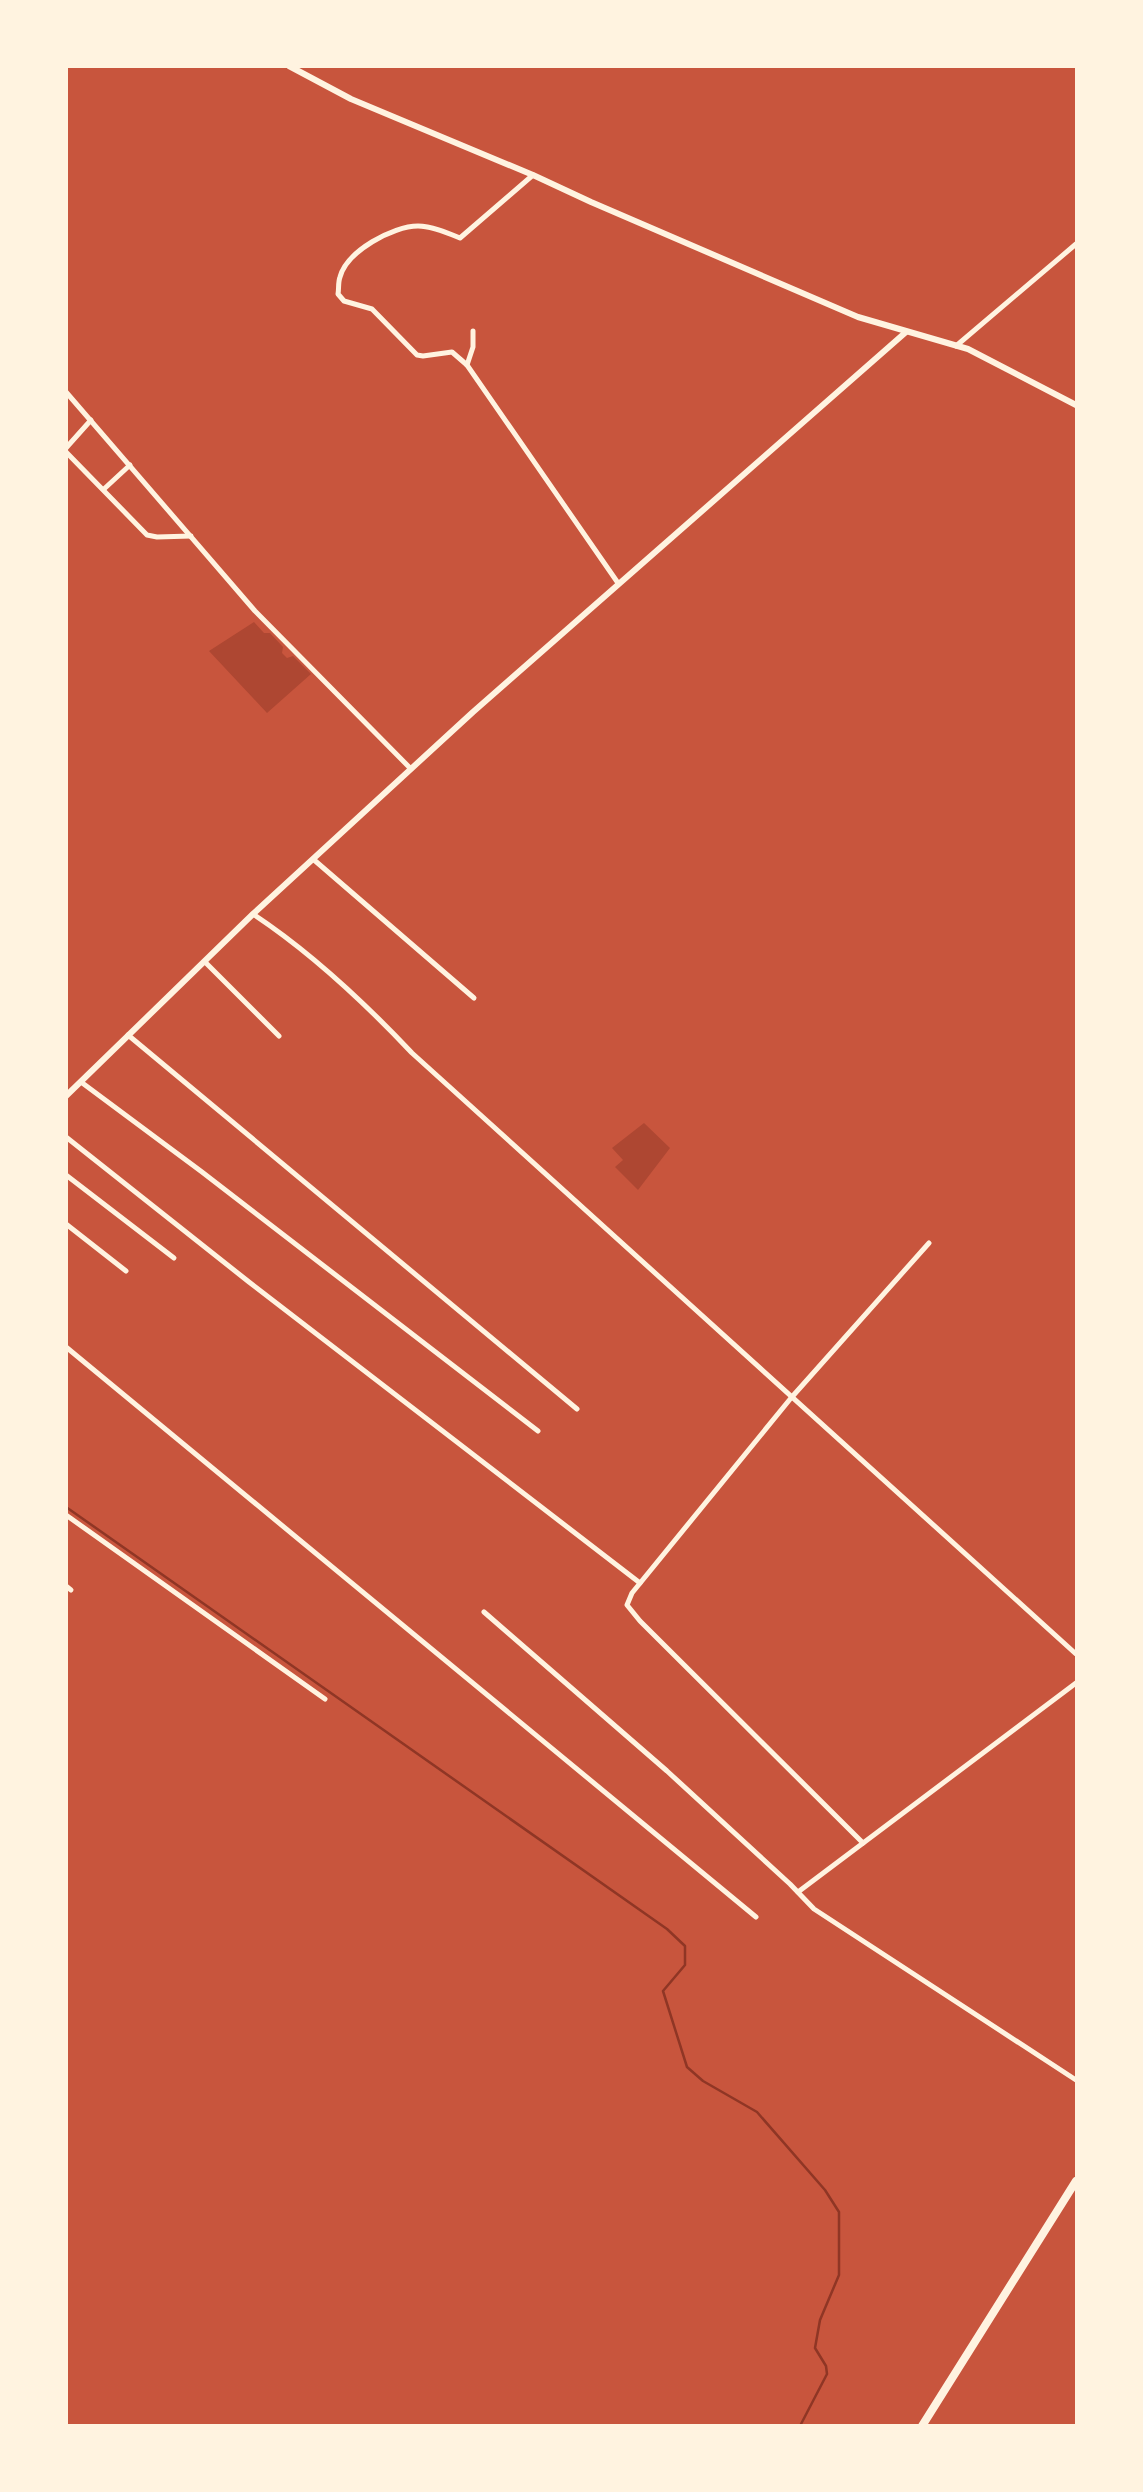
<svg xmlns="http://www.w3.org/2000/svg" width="1143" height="2492" font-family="Helvetica,sans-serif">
<rect width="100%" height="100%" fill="#c8553d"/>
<g fill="#ae4732">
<path d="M254,622L264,633H270L283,647L282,653L287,658L293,656L311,674L267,713L209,651Z"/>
<path d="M644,1123L670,1148L638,1190L615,1167L623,1160L612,1148Z"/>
</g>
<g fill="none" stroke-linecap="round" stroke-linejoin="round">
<path stroke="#8f3625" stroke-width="2.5" d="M66,1507L667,1929L685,1946V1965L663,1991L687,2067L703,2081L757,2112L825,2190L839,2212V2275L820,2320L815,2348L826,2366L827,2374L800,2426"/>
<g stroke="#fff3e0" stroke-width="5">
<path d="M533,175L460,238C448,233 432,226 418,226C393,226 347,251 340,277C338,282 339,289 338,294L344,301L372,309L417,355L423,356L452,352L467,365L618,583"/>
<path d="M956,346L1076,244"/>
<path d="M467,365L473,347V331"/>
<path d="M66,392L255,611L411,769"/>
<path d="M66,448L91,420"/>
<path d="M66,452L147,535L157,537L191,536"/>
<path d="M104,489L130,465"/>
<path d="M313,859L474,998"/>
<path d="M253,914C312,953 364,1002 412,1053L1076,1654"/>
<path d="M205,962L279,1036"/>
<path d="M128,1035L577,1409"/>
<path d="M81,1082L202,1172L538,1431"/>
<path d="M66,1137L249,1282L640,1583"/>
<path d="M66,1175L174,1258"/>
<path d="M66,1224L126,1271"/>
<path d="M66,1347L756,1917"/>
<path d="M66,1515L325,1699"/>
<path d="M66,1586L71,1590"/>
<path d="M484,1612L667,1771L790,1884L814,1909L1076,2080"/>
<path d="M863,1843L640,1621L627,1605L632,1593L791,1398L929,1243"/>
<path d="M798,1892L1076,1683"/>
</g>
<g stroke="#fff3e0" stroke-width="6">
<path d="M289,66L351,99L533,175L591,202L858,317L968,349L1076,405"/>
<path d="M66,1096L253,914L473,712L906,332"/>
</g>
<path stroke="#fff3e0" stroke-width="8" d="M922,2426L1076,2181"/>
</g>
<rect width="1143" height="2492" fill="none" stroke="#fff3e0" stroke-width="136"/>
</svg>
